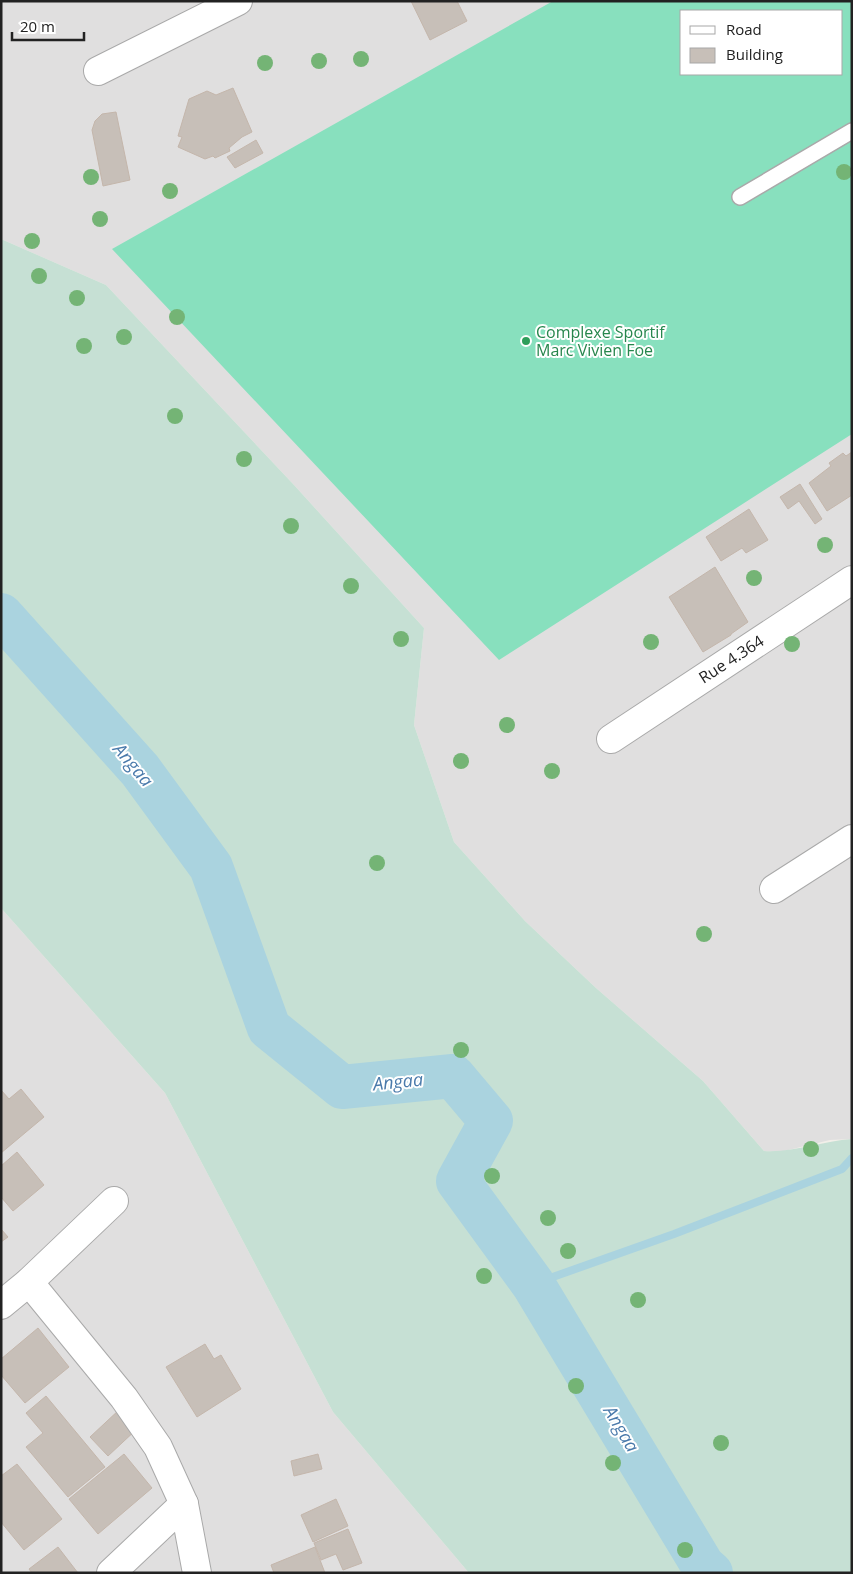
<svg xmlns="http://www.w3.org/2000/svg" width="853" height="1574" font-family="'Open Sans',sans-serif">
<rect width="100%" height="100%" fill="#f2efe9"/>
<g fill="#e0dfdf" fill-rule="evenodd">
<path d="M1,1H852V1139L830,1140L780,1152L764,1151L703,1081L596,988L525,921L454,842L414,725L424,628L294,485L106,285L1,239ZM682,11H842V74H682Z"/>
<path d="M1,908L165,1093L333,1412L469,1573H1Z"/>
</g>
<path fill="#c6e0d4" d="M1,239L106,285L294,485L424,628L414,725L454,842L525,921L596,988L703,1081L764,1151C793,1153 822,1141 852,1139V1573H469L333,1412L165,1093L1,908Z"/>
<path fill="#88e0be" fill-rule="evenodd" d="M553,1H852V434L499,660L112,249ZM682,11H842V74H682Z"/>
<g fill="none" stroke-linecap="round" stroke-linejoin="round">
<path stroke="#aad3df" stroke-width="8" d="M533,1284L674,1234L842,1169L852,1158"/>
<path stroke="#aad3df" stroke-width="44" d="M1,615L140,770L211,867L269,1028L342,1087L453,1076L491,1121L458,1181L533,1284L703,1566L711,1573"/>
</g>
<g fill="#c7bfb8" stroke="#c4b6ab">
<path d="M411,1H457L467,21L430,40Z"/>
<path d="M233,88L252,132L242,137L229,148L230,151L215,158L213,156L205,159L178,147L182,137L178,136L189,99L207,91L216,95Z"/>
<path d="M116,112L130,180L103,186L92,130L95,121L102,114Z"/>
<path d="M256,140L263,153L235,168L227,157Z"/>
<path d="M852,452V495L827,511L809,483L831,466L829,463L843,453L846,456Z"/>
<path d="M800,484L822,519L815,524L799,501L788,509L780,497Z"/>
<path d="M749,509L768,540L746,553L742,548L721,561L706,537Z"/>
<path d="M715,567L748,622L731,634V635L703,652L669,597Z"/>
<path d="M21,1089L44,1117L1,1153V1090L9,1099Z"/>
<path d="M17,1152L44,1185L13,1211L1,1197V1166Z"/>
<path d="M1,1229L8,1237L1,1242Z"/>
<path d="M38,1328L69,1367L25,1403L1,1375V1359Z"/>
<path d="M205,1344L214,1359L221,1355L241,1389L197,1417L166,1367Z"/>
<path d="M46,1396L105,1467L68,1497L26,1447L43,1433L26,1413Z"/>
<path d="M120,1409L138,1428L108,1456L90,1437Z"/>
<path d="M124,1454L152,1488L98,1534L69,1499Z"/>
<path d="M318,1454L322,1469L294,1476L291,1461Z"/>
<path d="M17,1464L62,1519L24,1550L1,1522V1476Z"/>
<path d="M336,1499L348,1526L313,1542L301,1515Z"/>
<path d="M348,1529L362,1563L343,1570L336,1554L321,1560L314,1543Z"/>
<path d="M58,1547L78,1573H32L29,1569Z"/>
<path d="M315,1547L325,1573H274L271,1565Z"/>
</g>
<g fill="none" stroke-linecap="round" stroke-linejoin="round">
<defs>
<path id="lane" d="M740,197L852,131"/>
<g id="street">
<path d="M98,71L238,1"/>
<path d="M611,739L852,580"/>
<path d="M774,889L852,839"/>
<path d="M29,1282L124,1398L158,1447L184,1504L197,1573"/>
<path d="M1,1305L29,1282L114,1201"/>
<path d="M111,1573L184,1504"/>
</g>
</defs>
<use href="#lane" stroke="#a9a9a9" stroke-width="18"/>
<use href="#street" stroke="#a9a9a9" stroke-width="30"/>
<use href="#lane" stroke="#fff" stroke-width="15"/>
<use href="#street" stroke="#fff" stroke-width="28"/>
</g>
<g fill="#74b475">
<circle cx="361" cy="59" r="8"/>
<circle cx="319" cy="61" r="8"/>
<circle cx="265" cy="63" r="8"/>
<circle cx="844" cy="172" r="8"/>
<circle cx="91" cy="177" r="8"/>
<circle cx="170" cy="191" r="8"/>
<circle cx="100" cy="219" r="8"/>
<circle cx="32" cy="241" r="8"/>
<circle cx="39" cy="276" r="8"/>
<circle cx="77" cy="298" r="8"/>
<circle cx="177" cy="317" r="8"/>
<circle cx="124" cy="337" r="8"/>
<circle cx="84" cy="346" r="8"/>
<circle cx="175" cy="416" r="8"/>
<circle cx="244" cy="459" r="8"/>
<circle cx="291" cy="526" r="8"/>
<circle cx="825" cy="545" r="8"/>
<circle cx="754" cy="578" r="8"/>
<circle cx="351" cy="586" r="8"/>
<circle cx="401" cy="639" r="8"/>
<circle cx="651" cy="642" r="8"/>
<circle cx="792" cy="644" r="8"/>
<circle cx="507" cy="725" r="8"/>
<circle cx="461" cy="761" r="8"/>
<circle cx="552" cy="771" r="8"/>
<circle cx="377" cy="863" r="8"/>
<circle cx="704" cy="934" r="8"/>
<circle cx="461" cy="1050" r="8"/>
<circle cx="811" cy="1149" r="8"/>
<circle cx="492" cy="1176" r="8"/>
<circle cx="548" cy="1218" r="8"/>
<circle cx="568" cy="1251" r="8"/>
<circle cx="484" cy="1276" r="8"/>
<circle cx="638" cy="1300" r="8"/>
<circle cx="576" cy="1386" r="8"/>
<circle cx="721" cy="1443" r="8"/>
<circle cx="613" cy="1463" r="8"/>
<circle cx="685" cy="1550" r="8"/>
</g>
<circle fill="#2e9e5b" stroke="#fff" stroke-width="2" cx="526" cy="341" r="5"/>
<g text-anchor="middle" stroke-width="4" stroke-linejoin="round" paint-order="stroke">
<g font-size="16" fill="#27864d" stroke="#fff" text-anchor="start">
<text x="536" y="338">Complexe Sportif<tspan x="536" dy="18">Marc Vivien Foe</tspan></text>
</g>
<g font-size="16" fill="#222" stroke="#fff">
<text transform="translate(731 659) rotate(-33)" y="6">Rue 4.364</text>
</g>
<g font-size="18" font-style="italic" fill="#4a7aab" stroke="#fff">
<text transform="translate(133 765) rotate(50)" y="6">Angaa</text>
<text transform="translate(398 1082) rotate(-6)" y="6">Angaa</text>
<text transform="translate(621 1429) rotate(59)" y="6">Angaa</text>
</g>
</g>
<rect width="853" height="1574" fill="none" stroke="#222222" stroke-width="5"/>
<rect x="680" y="10" width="162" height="65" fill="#ffffff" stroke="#a7a7a7"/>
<rect x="690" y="26" width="25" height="8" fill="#ffffff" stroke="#a7a7a7"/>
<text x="726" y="35" font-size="15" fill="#222222">Road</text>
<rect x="690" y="48" width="25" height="15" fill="#c7bfb8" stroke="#a7a7a7"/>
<text x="726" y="60" font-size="15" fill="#222222">Building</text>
<path d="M12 32v8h72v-8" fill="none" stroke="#222222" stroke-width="2.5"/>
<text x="20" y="32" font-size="15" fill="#222222" stroke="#ffffff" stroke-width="4" paint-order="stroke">20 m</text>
</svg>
